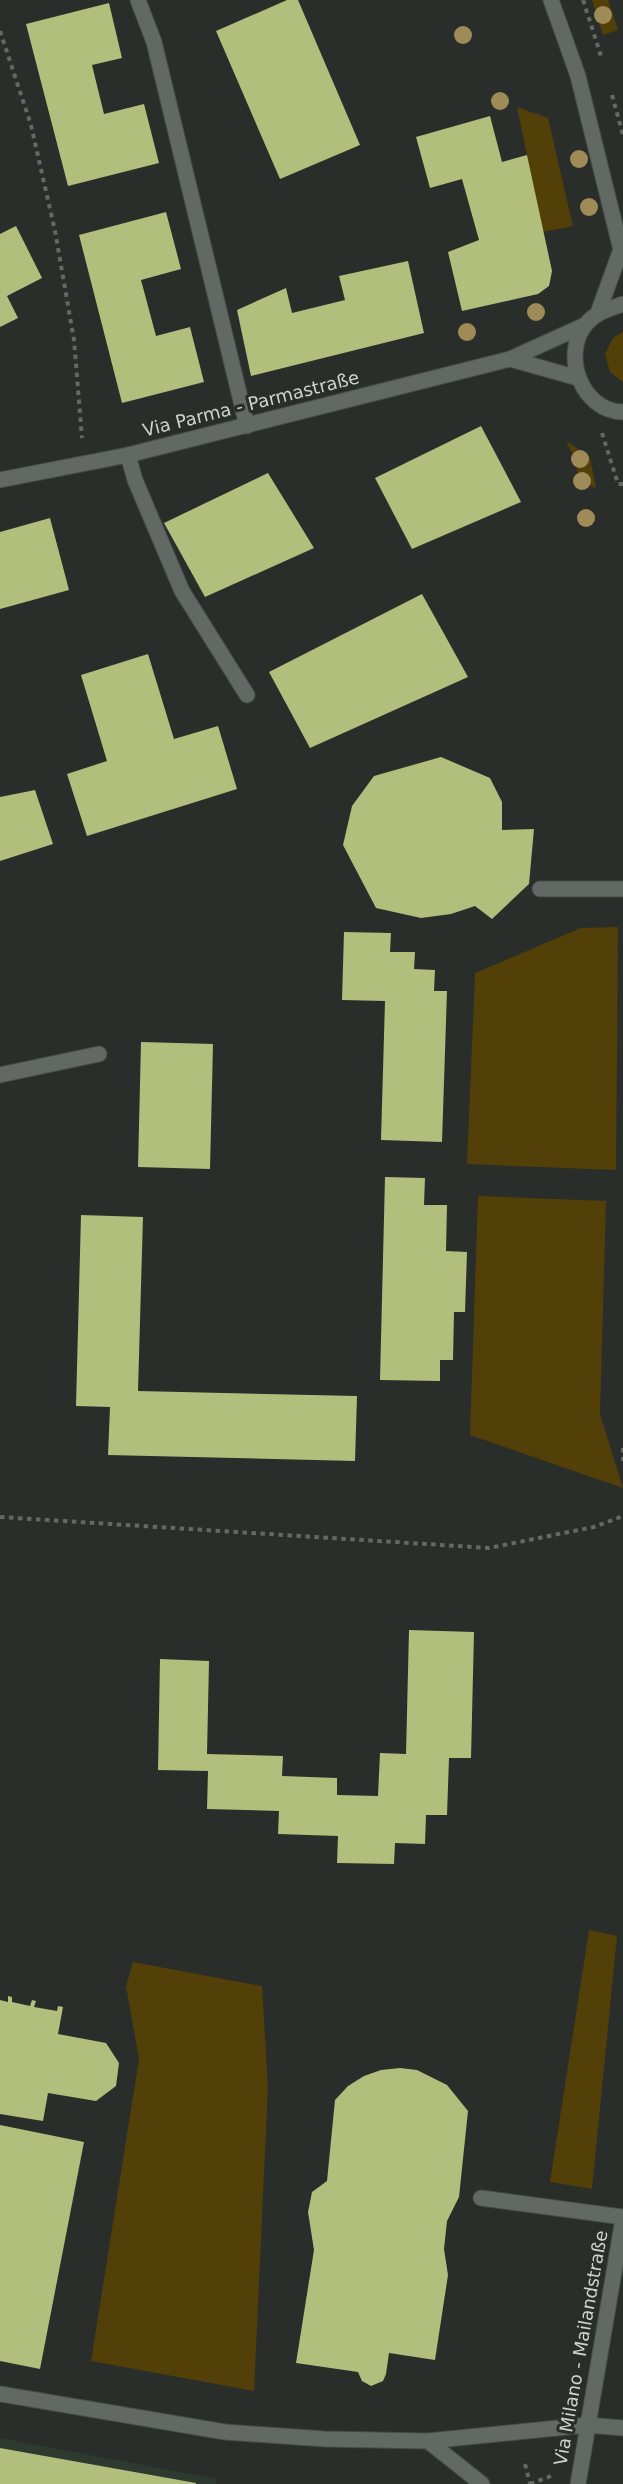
<svg xmlns="http://www.w3.org/2000/svg" width="623" height="2484" font-family="'DejaVu Sans',sans-serif">
<rect width="100%" height="100%" fill="#292e2a"/>
<path fill="#2e392f" d="M0,2438L217,2479L216,2484H0Z"/>
<g fill="#533f08">
<path d="M592,0H608L618,30L603,35Z"/>
<path d="M517,107L548,118L573,226L543,232Z"/>
<path d="M623,332V382L610,372L605,354L613,338Z"/>
<path d="M566,441L590,457L596,488L580,483L575,459Z"/>
<path d="M618,927L616,1170L467,1164L475,973L581,928Z"/>
<path d="M478,1196L606,1201L600,1414L623,1488L470,1435Z"/>
<path d="M589,1930L617,1936L592,2189L550,2182Z"/>
<path d="M133,1962L262,1986L268,2087L254,2391L91,2361L139,2059L126,1986Z"/>
</g>
<g fill="#b2be7b">
<path d="M287,0H298L360,145L280,179L216,31Z"/>
<path d="M109,3L122,58L92,65L104,114L144,104L159,163L68,186L26,24Z"/>
<path d="M490,116L502,162L527,155L552,271L549,286L538,294L462,311L448,252L479,240L462,179L430,188L416,137Z"/>
<path d="M166,212L181,269L141,280L156,336L190,327L204,382L122,403L79,235Z"/>
<path d="M16,226L42,278L7,296L18,318L0,327V234Z"/>
<path d="M408,261L424,333L251,376L237,310L286,288L292,313L345,300L339,276Z"/>
<path d="M481,426L521,502L412,549L375,478Z"/>
<path d="M268,473L314,548L205,597L164,523Z"/>
<path d="M50,518L69,590L0,609V532Z"/>
<path d="M422,594L468,677L310,748L269,672Z"/>
<path d="M148,654L174,739L218,726L237,789L87,836L67,774L107,761L81,675Z"/>
<path d="M441,757L490,778L502,802V830L534,829L529,884L492,919L475,906L451,914L421,918L376,908L343,845L352,806L374,776Z"/>
<path d="M35,790L53,844L0,861V797Z"/>
<path d="M344,932L391,933L390,952H415L414,969L435,970L434,991H447L442,1142L381,1140L385,1001L342,1000Z"/>
<path d="M141,1042L213,1044L210,1169L138,1167Z"/>
<path d="M385,1177L425,1178L424,1205H447L446,1251L467,1252L465,1312H454L453,1360H440V1381L380,1380Z"/>
<path d="M81,1215L143,1217L138,1391L357,1396L355,1461L108,1455L110,1407L76,1406Z"/>
<path d="M409,1630L474,1632L471,1758H449L447,1815H426L425,1844L395,1843L394,1864L337,1863L338,1836L278,1834L279,1811L207,1809L208,1771L158,1770L160,1659L209,1661L207,1754L283,1756L282,1776L337,1778V1795L378,1796L380,1753L406,1754Z"/>
<path d="M8,1996L12,1997V2002L30,2006L32,2000L36,2001L34,2007L57,2011L58,2006L63,2007L58,2034L106,2043L119,2063L116,2086L96,2101L48,2093L43,2121L0,2114V2000L8,2002Z"/>
<path d="M400,2068L417,2070L447,2085L468,2111L459,2197L447,2221L444,2249L448,2275L435,2360L389,2353L386,2374L383,2381L371,2386L362,2381L358,2372L296,2363L314,2250L308,2212L312,2192L327,2181L335,2100L348,2086L364,2076L381,2070Z"/>
<path d="M0,2125L84,2142L40,2369L0,2361Z"/>
<path d="M0,2448L196,2483V2484H0Z"/>
</g>
<g fill="none" stroke-linecap="round" stroke-linejoin="round">
<defs>
<g id="minor">
<path d="M138,0L154,42L247,426"/>
<path d="M551,0L578,76L623,258"/>
<path d="M623,304C609,309 596,312 586,324C561,354 581,411 623,412"/>
<path d="M598,313L620,252"/>
<path d="M510,359L578,378"/>
<path d="M128,455L135,480L182,591L247,695"/>
<path d="M0,480L128,455L510,359L585,325"/>
<path d="M540,889H623"/>
<path d="M0,1075L99,1054"/>
<path d="M481,2198L623,2217"/>
<path d="M0,2394L225,2432L325,2439L428,2441L587,2425L623,2428"/>
<path d="M428,2441L482,2484"/>
<path d="M578,2484L623,2219"/>
</g>
</defs>
<use href="#minor" stroke="#474b47" stroke-width="17"/>
<g stroke="#646965" stroke-width="4" stroke-dasharray="4.5 4.5" stroke-linecap="butt">
<path d="M583,0L601,56"/>
<path d="M0,31L31,125L55,231L74,340L82,438"/>
<path d="M612,95L623,135"/>
<path d="M602,433L618,484H623"/>
<path d="M623,1448V1461"/>
<path d="M0,1517L489,1548L594,1527L623,1516"/>
<path d="M525,2464L530,2484"/>
<path d="M530,2484L551,2476"/>
</g>
<use href="#minor" stroke="#626863" stroke-width="15"/>
</g>
<g fill="#9e8b57">
<circle cx="603" cy="15" r="9"/>
<circle cx="463" cy="35" r="9"/>
<circle cx="500" cy="101" r="9"/>
<circle cx="579" cy="159" r="9"/>
<circle cx="589" cy="207" r="9"/>
<circle cx="536" cy="312" r="9"/>
<circle cx="467" cy="332" r="9"/>
<circle cx="580" cy="459" r="9"/>
<circle cx="582" cy="481" r="9"/>
<circle cx="586" cy="518" r="9"/>
</g>
<g text-anchor="middle" stroke-width="6" stroke-linejoin="round" paint-order="stroke">
<g font-size="18" fill="#cfd2cf" stroke="#292e2a">
<text transform="translate(251 404) rotate(-14)" y="6">Via Parma - Parmastraße</text>
<text transform="translate(581 2348) rotate(-80)" y="6">Via Milano - Mailandstraße</text>
</g>
</g>
</svg>
